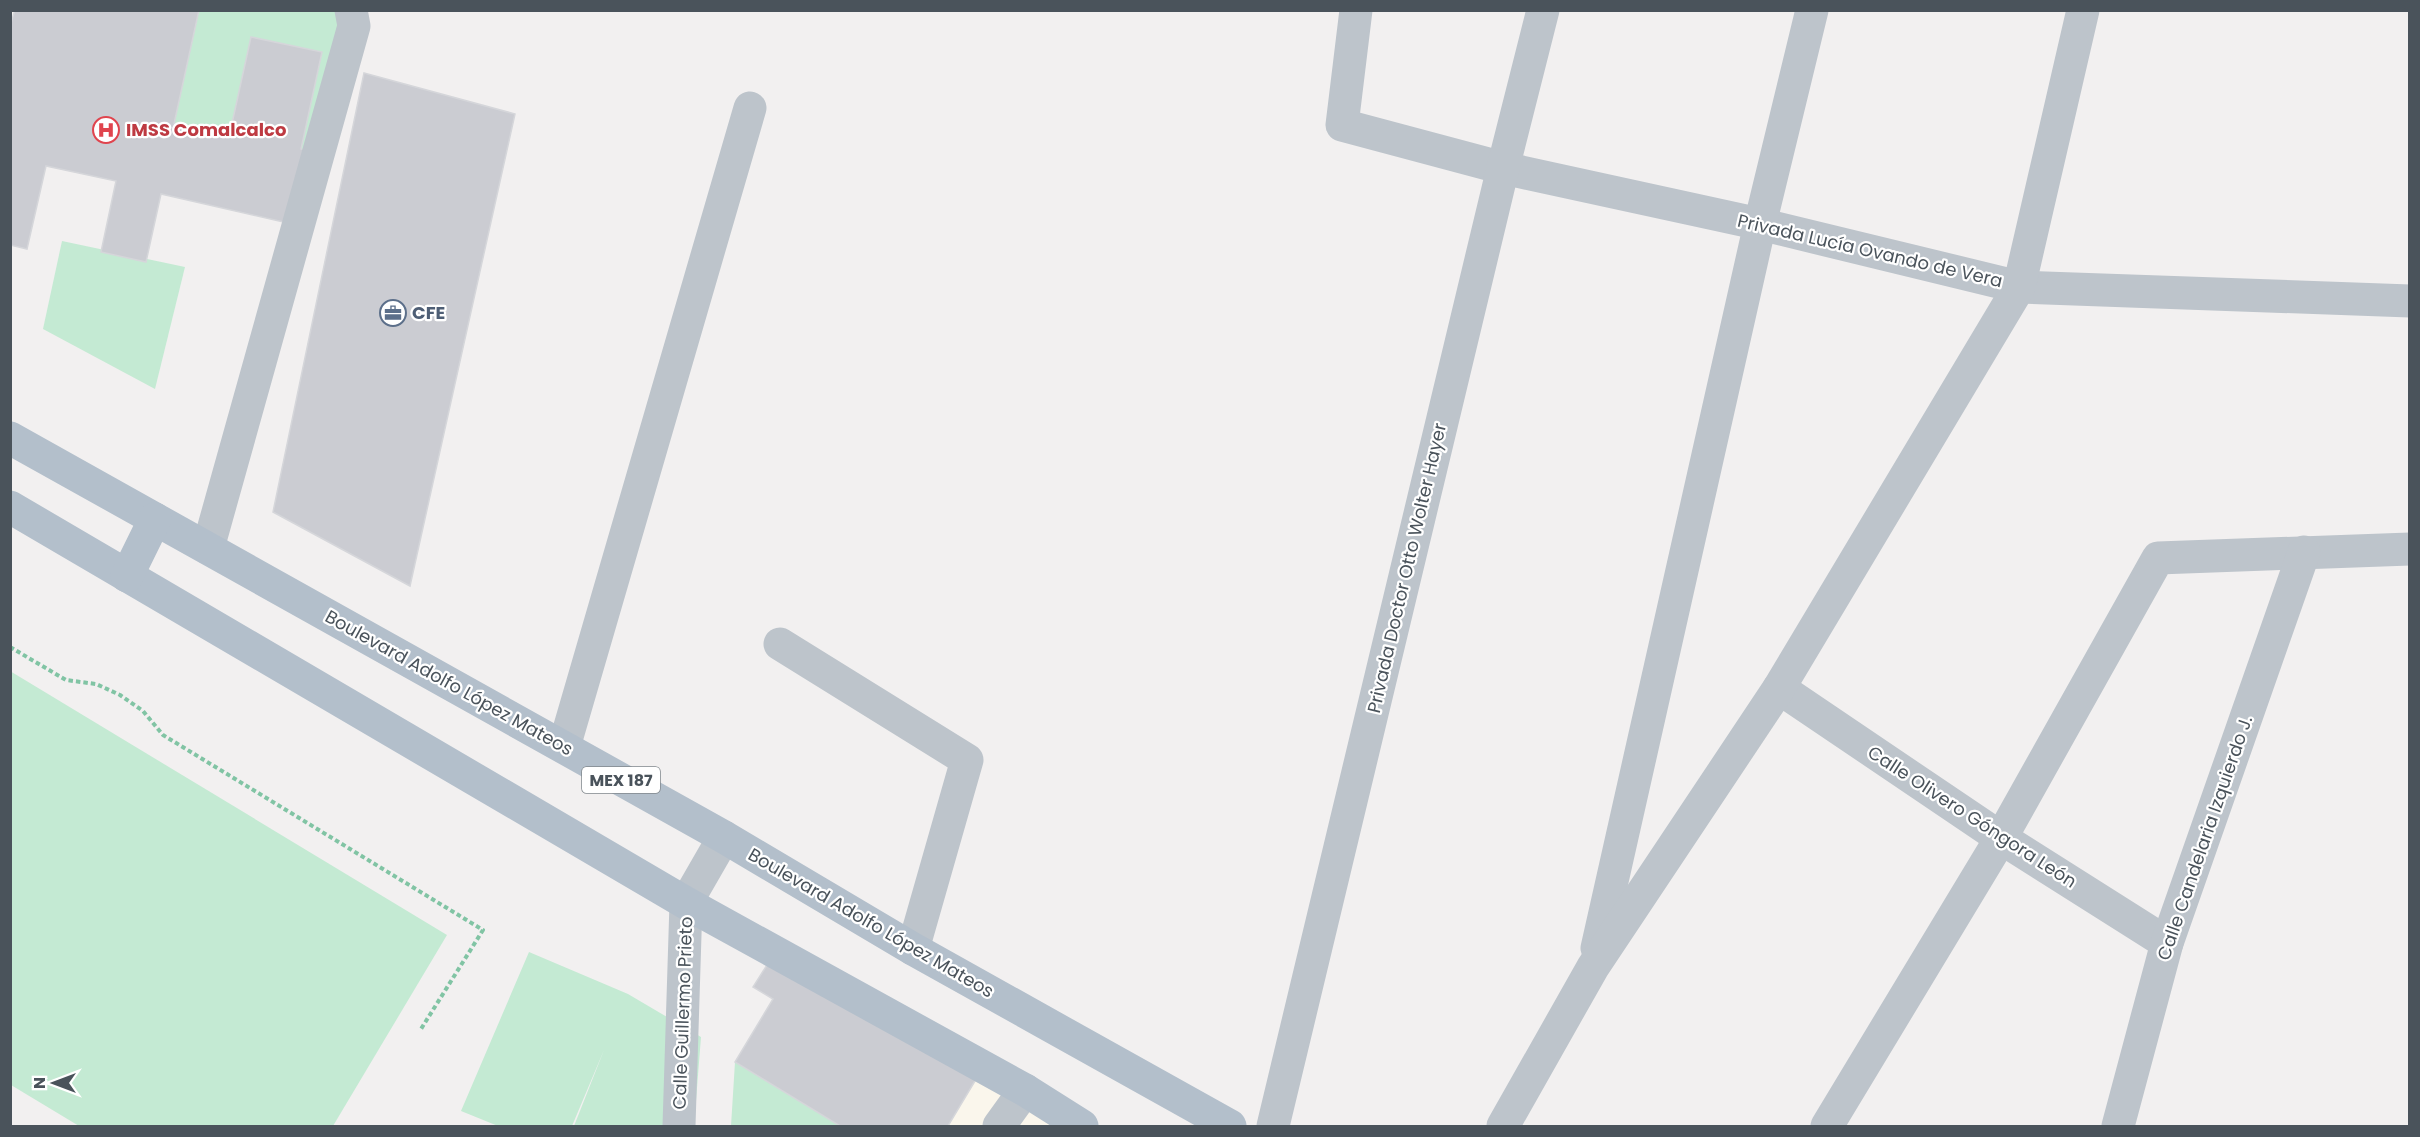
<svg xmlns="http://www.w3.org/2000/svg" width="2420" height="1137" font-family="Poppins,sans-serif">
<rect width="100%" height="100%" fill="#f2f0f0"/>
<path fill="#faf6ec" d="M981,1071L1062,1126H948Z"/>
<g fill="#c4ead3">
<path d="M199,11H348L319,152L301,149L322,53L251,37L229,137L174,124Z"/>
<path d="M62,241L185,267L155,389L43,329Z"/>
<path d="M10,671L447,935L333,1126H79L11,1085Z"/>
<path d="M529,952L628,994L701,1037L694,1126H574L604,1050L572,1126H498L461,1111Z"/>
<path d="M735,1062L840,1126H731Z"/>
</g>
<g fill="#cbccd2" stroke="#d5d6da" stroke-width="1.5">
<path d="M15,10H199L174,124L229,137L251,37L322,52L301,149L314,152L297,225L161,194L146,262L101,252L116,181L46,166L27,249L10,245V26Z"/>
<path d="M364,73L515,114L410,586L273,512Z"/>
<path d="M779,946L981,1071L948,1126H840L735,1062L773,999L753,987Z"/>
</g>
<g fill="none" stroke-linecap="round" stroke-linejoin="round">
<path stroke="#81c4a4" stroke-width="4" stroke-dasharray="4.5 3" stroke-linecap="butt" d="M10,647L66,680L96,684L120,695L143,711L163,735L483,930L421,1029"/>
<g stroke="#bdc4cb" stroke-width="33">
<path d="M1356,10L1342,125L1503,168L1760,224L2019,287L2410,301"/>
<path d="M208,548L354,26L351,10"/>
<path d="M780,644L967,760L913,949"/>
<path d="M1779,688L2001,838L2167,943"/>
<path d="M564,747L750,108"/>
<path d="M1597,948L1760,224L1812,10"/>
<path d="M679,1126L686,903L724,837"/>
<path d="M999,1126L1025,1090"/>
<path d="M1273,1126L1503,168L1543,10"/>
<path d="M1503,1126L1593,967L1779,688L2019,287L2083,10"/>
<path d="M1827,1126L2001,838L2158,558L2410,549"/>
<path d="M2118,1126L2167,943L2304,552"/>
</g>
<g stroke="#b3bfcb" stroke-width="33">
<path d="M10,438L724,837L913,949L1230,1126"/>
<path d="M10,507L686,903L1025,1090L1082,1126"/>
<path d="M127,576L155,519"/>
</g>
</g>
<defs>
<symbol id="hospital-ring" viewBox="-11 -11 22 22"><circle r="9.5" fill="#fff" stroke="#e0444e" stroke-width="1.5"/><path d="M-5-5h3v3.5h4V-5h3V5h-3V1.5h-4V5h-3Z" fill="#e0444e"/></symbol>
<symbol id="office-ring" viewBox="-11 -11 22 22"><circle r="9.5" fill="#fff" stroke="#5c6f8a" stroke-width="1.5"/><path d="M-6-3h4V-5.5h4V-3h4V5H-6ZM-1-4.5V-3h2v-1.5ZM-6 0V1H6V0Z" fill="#5c6f8a"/></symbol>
</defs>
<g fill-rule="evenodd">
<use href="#hospital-ring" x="91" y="115" width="30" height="30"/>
<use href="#office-ring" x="378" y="298" width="30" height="30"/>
</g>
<g text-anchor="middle" stroke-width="4.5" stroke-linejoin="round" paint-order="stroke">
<rect fill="#fff" stroke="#80878c" stroke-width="1.5" x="582" y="767" width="78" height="26" rx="4.5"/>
<g font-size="16" font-weight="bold" fill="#4a535b">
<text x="621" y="786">MEX 187</text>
</g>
<g font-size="18" font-weight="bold" fill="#be3a42" stroke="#fff" text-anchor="start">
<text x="126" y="136">IMSS Comalcalco</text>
</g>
<g font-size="18" fill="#4a535b" stroke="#fff">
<text transform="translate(1870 251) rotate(13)" y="6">Privada Lucía Ovando de Vera</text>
<text transform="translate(1407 568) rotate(-77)" y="6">Privada Doctor Otto Wolter Hayer</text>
<text transform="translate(449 683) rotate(29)" y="6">Boulevard Adolfo López Mateos</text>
<text transform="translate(1972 817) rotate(33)" y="6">Calle Olivero Góngora León</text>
<text transform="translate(2205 838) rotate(-71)" y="6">Calle Candelaria Izquierdo J.</text>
<text transform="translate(871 923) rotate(30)" y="6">Boulevard Adolfo López Mateos</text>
<text transform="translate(683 1013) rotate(-88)" y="6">Calle Guillermo Prieto</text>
</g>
<g font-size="18" font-weight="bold" fill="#4e5e75" stroke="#fff" text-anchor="start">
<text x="412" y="319">CFE</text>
</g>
</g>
<rect width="2420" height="1137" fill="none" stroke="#4a535b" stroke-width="24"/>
<g transform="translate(54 1083) rotate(270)" stroke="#ffffff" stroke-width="4.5" paint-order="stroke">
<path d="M0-4.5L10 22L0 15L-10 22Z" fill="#4a535b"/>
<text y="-9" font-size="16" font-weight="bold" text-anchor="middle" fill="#4a535b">N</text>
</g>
</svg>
